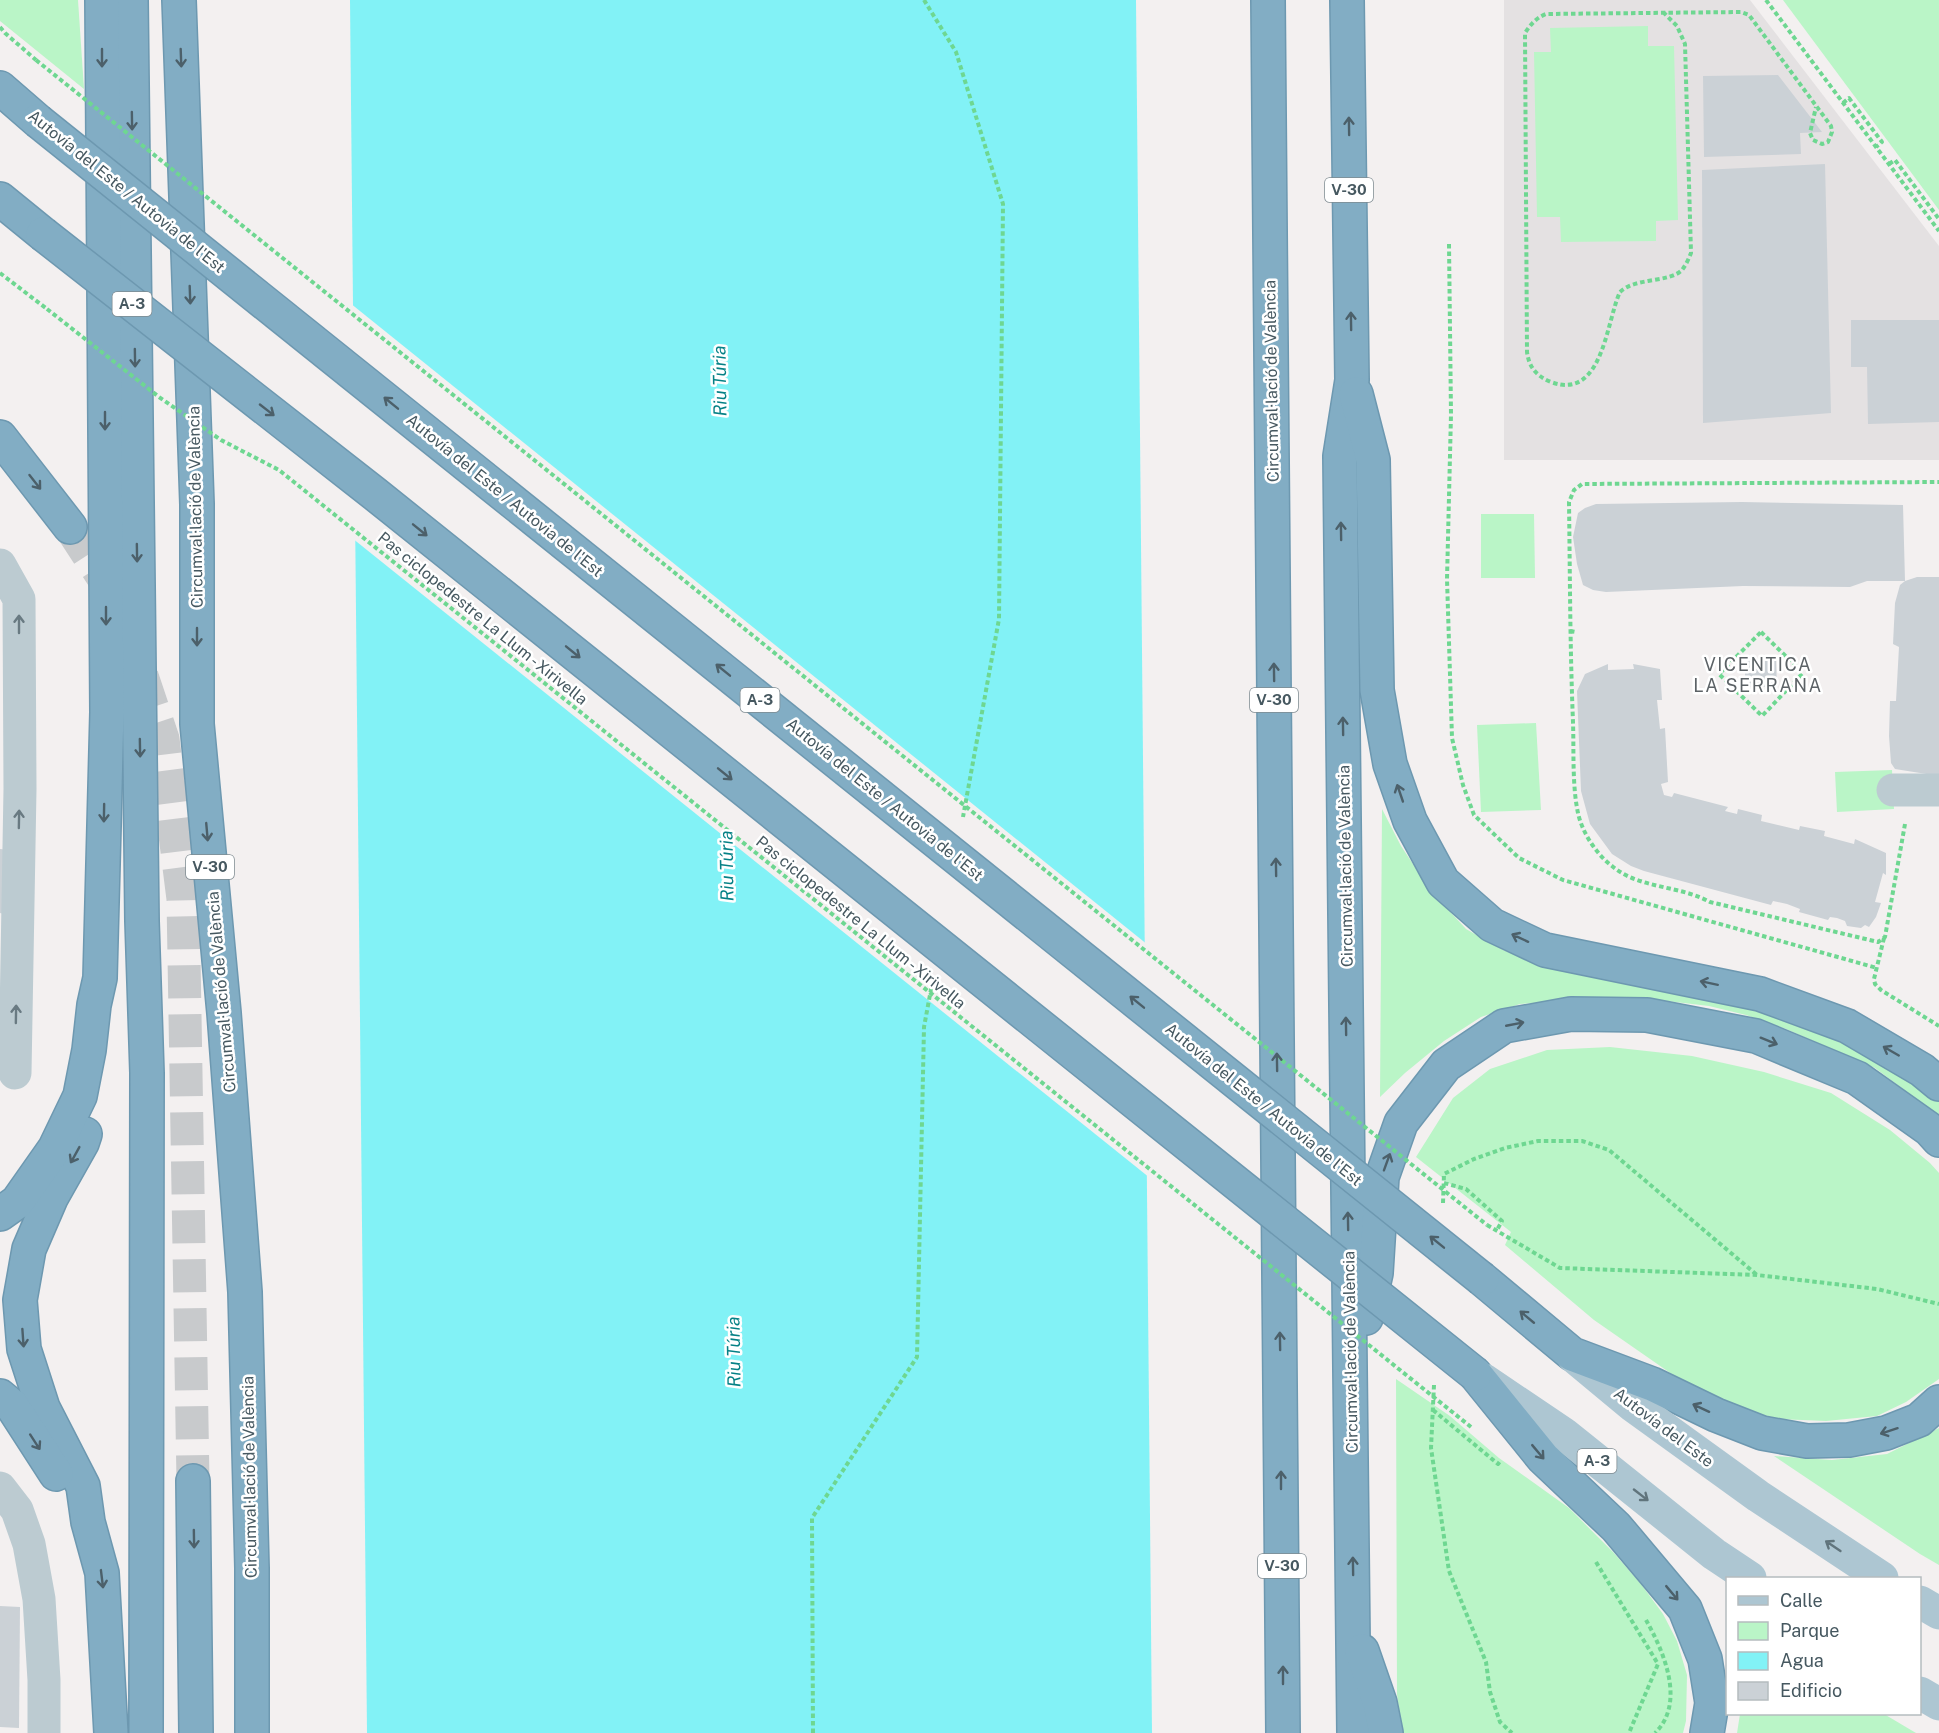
<svg xmlns="http://www.w3.org/2000/svg" width="1939" height="1733" font-family="'Public Sans',sans-serif">
<rect width="100%" height="100%" fill="#f3f0f0"/>
<path fill="#e4e1e2" d="M1504,0H1750L1939,246V460H1504Z"/>
<g fill="#baf5c7">
<path d="M0,0H78L84,89L0,21Z"/>
<path d="M1783,0H1939V210Z"/>
<path d="M1648,26V46H1674L1678,220L1656,221V241L1561,242L1560,217H1537L1534,52H1551L1550,28Z"/>
<path d="M1481,514H1534L1535,578H1481Z"/>
<path d="M1536,723L1541,810L1481,812L1477,725Z"/>
<path d="M1892,770L1894,809L1837,812L1835,772Z"/>
<path d="M1382,809L1401,846L1431,891L1466,929L1503,950L1542,965L1747,1007L1793,1021L1883,1062L1939,1101V1116L1875,1068L1786,1029L1746,1015L1709,1006L1650,999L1578,1000L1520,1004L1481,1017L1444,1041L1405,1073L1380,1097Z"/>
<path d="M1610,1047L1692,1056L1764,1072L1831,1093L1890,1130L1930,1163L1939,1173V1379L1906,1402L1877,1416L1826,1421L1775,1419L1728,1405L1676,1377L1594,1320L1505,1245L1511,1232L1416,1157L1453,1098L1490,1069L1547,1050Z"/>
<path d="M1396,1379L1450,1416L1499,1458L1569,1508L1613,1552L1641,1584L1663,1614L1677,1641L1687,1675L1686,1721L1683,1733H1402L1397,1694Z"/>
<path d="M1939,1428V1565L1920,1554L1774,1456L1832,1460L1887,1454Z"/>
<path d="M1740,1714H1884L1916,1733H1737Z"/>
</g>
<path fill="#82f2f6" d="M350,0H1136L1152,1733H367Z"/>
<path fill="#f3f0f0" d="M350,303L1148,945L1150,1178L352,538Z"/>
<g fill="#cbd1d6">
<path d="M1778,75L1822,132L1800,133L1801,154L1704,157L1703,76Z"/>
<path d="M1825,164L1831,413L1703,423L1702,170Z"/>
<path d="M1851,320H1939V422L1868,424L1867,367H1851Z"/>
<path d="M1742,502L1903,505L1905,581H1867L1850,587L1743,586L1606,592L1593,590L1583,585L1577,564L1573,537L1578,513L1585,508L1596,504Z"/>
<path d="M1917,577H1939V776L1895,769L1891,763L1889,736L1890,701H1896L1899,647L1893,644L1895,603L1900,585L1905,581Z"/>
<path d="M1776,660L1777,687H1745V661Z"/>
<path d="M1608,664V670L1634,669L1633,664L1660,669L1662,700H1657L1660,729L1665,728L1668,782L1661,784L1664,795L1672,797L1674,793L1728,807L1725,811L1737,814L1738,809L1762,815L1761,821L1799,830L1800,826L1825,831L1824,836L1854,844L1855,839L1886,853V875L1883,873L1875,902L1881,903L1876,917L1869,927L1865,925L1861,928L1847,926L1845,921L1837,918L1830,917L1828,920L1799,912L1800,909L1787,904L1773,901L1771,905L1644,871L1631,866L1612,854L1590,824L1581,791L1577,691L1585,674Z"/>
<path d="M0,849L10,850L4,914L0,913Z"/>
<path d="M0,1606L20,1607L19,1728L0,1727Z"/>
</g>
<g fill="none" stroke-linecap="round" stroke-linejoin="round">
<g stroke="#c8cacc" stroke-width="33" stroke-dasharray="33 16" stroke-linecap="butt">
<path d="M70,527L113,593"/>
<path d="M142,676L163,739L183,899L193,1481"/>
</g>
<defs>
<g id="highway">
<path d="M131,0L142,921L147,1073L146,1733"/>
<path d="M179,0L197,504V724L224,1013L245,1292L252,1568V1733"/>
<path d="M1268,0L1283,1733"/>
<path d="M1347,0L1352,380L1340,456L1354,1733"/>
<path d="M0,88L38,121"/>
<path d="M0,199L43,234"/>
<path d="M1356,394L1373,460L1377,690L1390,764L1410,821L1443,882L1492,925L1545,950L1760,994L1847,1026L1922,1070L1939,1084"/>
<path d="M0,437L70,527"/>
<path d="M85,1134L82,1143L51,1198L29,1249L20,1300L24,1349L43,1408L83,1486L88,1522L102,1573L111,1733"/>
<path d="M0,1214L17,1202L55,1148L80,1096L89,1050L94,1005L100,978L107,712L102,0"/>
<path d="M1482,1279L1572,1354L1652,1384L1716,1415L1762,1433L1807,1441L1849,1440L1886,1433L1919,1420L1939,1402"/>
<path d="M1366,1318L1376,1273L1382,1177L1401,1123L1446,1065L1504,1026L1571,1014L1647,1015L1756,1036L1857,1078L1929,1129L1939,1140"/>
<path d="M1475,1374L1543,1458L1616,1527L1685,1609L1705,1659L1712,1703L1707,1733"/>
<path d="M0,1396L12,1406L56,1474"/>
<path d="M193,1481L196,1733"/>
<path d="M1362,1651L1380,1703L1386,1733"/>
</g>
</defs>
<use href="#highway" stroke="#6d98b0" stroke-width="36"/>
<g stroke="#6ed791" stroke-width="4" stroke-dasharray="4.5 3" stroke-linecap="butt">
<path d="M924,0L956,52L1003,204L999,619L963,817"/>
<path d="M1766,0L1939,231"/>
<path d="M1663,12L1677,26L1685,44L1691,253C1689,258 1686,265 1682,270C1669,283 1636,277 1620,292C1606,322 1603,401 1551,382C1536,376 1529,367 1527,352L1525,33C1531,24 1536,18 1546,14L1741,12L1749,15L1831,126L1832,132L1828,142L1822,144L1813,140L1810,133L1816,107"/>
<path d="M0,27L5,33L36,60"/>
<path d="M1843,103L1849,98L1882,142L1876,147"/>
<path d="M1889,164L1895,160L1939,219"/>
<path d="M1449,244L1451,414L1447,579L1452,738L1463,785L1474,815L1519,858L1563,880L1877,968"/>
<path d="M0,273L47,309"/>
<path d="M1570,631L1576,632"/>
<path d="M1761,632L1803,673L1762,716L1719,674Z"/>
<path d="M1905,824L1885,937L1878,942L1710,902C1679,885 1639,889 1612,866C1596,854 1582,832 1578,813C1572,785 1574,751 1573,722C1570,649 1570,575 1569,502L1574,490L1582,484L1939,482"/>
<path d="M1884,938L1874,979L1875,984L1881,990L1939,1026"/>
<path d="M1444,1183L1466,1189L1502,1221L1497,1230"/>
<path d="M1443,1203L1444,1174L1474,1159L1505,1148L1538,1141H1582L1609,1150L1757,1275"/>
<path d="M1487,1225L1560,1268L1757,1275L1877,1289L1939,1304"/>
<path d="M1434,1385L1431,1448L1449,1571L1486,1662L1490,1692L1500,1722L1512,1733"/>
<path d="M1433,1410L1498,1464L1501,1460"/>
<path d="M1596,1562L1658,1664L1629,1733"/>
<path d="M1646,1620C1664,1652 1686,1703 1655,1733"/>
<path d="M813,1733L812,1518L917,1357L924,1027L932,984"/>
</g>
<g stroke="#bccbd1" stroke-width="33">
<path d="M0,565L19,599L20,789L15,1073"/>
<path d="M1893,790H1939"/>
<path d="M0,1488L17,1510L29,1544L39,1599L44,1680V1733"/>
</g>
<g stroke="#adc6d2" stroke-width="33">
<path d="M1573,1356L1632,1405L1758,1496L1882,1578"/>
<path d="M1484,1380L1564,1434L1714,1554L1750,1578"/>
<path d="M1920,1602L1939,1613"/>
<path d="M1920,1693L1939,1704"/>
</g>
<use href="#highway" stroke="#82adc4" stroke-width="33"/>
<defs>
<g id="highway-bridge">
<path d="M38,121L1482,1279"/>
<path d="M43,234L375,494L1475,1374"/>
</g>
</defs>
<use href="#highway-bridge" stroke="#6d98b0" stroke-width="36" stroke-linecap="butt"/>
<g stroke="#6ed791" stroke-width="4" stroke-dasharray="4.5 3" stroke-linecap="butt">
<path d="M36,60L1487,1225"/>
<path d="M47,309L159,397L221,440L279,470L1471,1427"/>
</g>
<use href="#highway-bridge" stroke="#82adc4" stroke-width="33"/>
</g>
<defs><path id="oneway-shaft" d="M-6 0H5M1.5-3L5.5 0L1.5 3" fill="none" stroke-width="1.6" stroke-linecap="round" stroke-linejoin="round" transform="scale(1.5)"/></defs>
<g stroke="#4c606a">
<use href="#oneway-shaft" transform="translate(102 58) rotate(90)"/>
<use href="#oneway-shaft" transform="translate(181 58) rotate(88)"/>
<use href="#oneway-shaft" transform="translate(132 121) rotate(89)"/>
<use href="#oneway-shaft" transform="translate(1349 126) rotate(-91)"/>
<use href="#oneway-shaft" transform="translate(190 295) rotate(88)"/>
<use href="#oneway-shaft" transform="translate(1351 321) rotate(-91)"/>
<use href="#oneway-shaft" transform="translate(135 358) rotate(89)"/>
<use href="#oneway-shaft" transform="translate(391 403) rotate(-141)"/>
<use href="#oneway-shaft" transform="translate(267 410) rotate(38)"/>
<use href="#oneway-shaft" transform="translate(105 421) rotate(90)"/>
<use href="#oneway-shaft" transform="translate(35 482) rotate(52)"/>
<use href="#oneway-shaft" transform="translate(420 530) rotate(39)"/>
<use href="#oneway-shaft" transform="translate(1341 531) rotate(-91)"/>
<use href="#oneway-shaft" transform="translate(137 553) rotate(89)"/>
<use href="#oneway-shaft" transform="translate(106 616) rotate(90)"/>
<use href="#oneway-shaft" transform="translate(197 637) rotate(90)"/>
<use href="#oneway-shaft" transform="translate(573 652) rotate(39)"/>
<use href="#oneway-shaft" transform="translate(723 670) rotate(-141)"/>
<use href="#oneway-shaft" transform="translate(1274 672) rotate(-91)"/>
<use href="#oneway-shaft" transform="translate(1343 726) rotate(-91)"/>
<use href="#oneway-shaft" transform="translate(140 748) rotate(89)"/>
<use href="#oneway-shaft" transform="translate(725 774) rotate(39)"/>
<use href="#oneway-shaft" transform="translate(1400 793) rotate(-109)"/>
<use href="#oneway-shaft" transform="translate(104 813) rotate(91)"/>
<use href="#oneway-shaft" transform="translate(207 832) rotate(85)"/>
<use href="#oneway-shaft" transform="translate(1276 867) rotate(-91)"/>
<use href="#oneway-shaft" transform="translate(1520 938) rotate(-155)"/>
<use href="#oneway-shaft" transform="translate(1709 983) rotate(-168)"/>
<use href="#oneway-shaft" transform="translate(1137 1002) rotate(-141)"/>
<use href="#oneway-shaft" transform="translate(1515 1024) rotate(-11)"/>
<use href="#oneway-shaft" transform="translate(1346 1026) rotate(-91)"/>
<use href="#oneway-shaft" transform="translate(1769 1041) rotate(22)"/>
<use href="#oneway-shaft" transform="translate(1891 1051) rotate(-150)"/>
<use href="#oneway-shaft" transform="translate(1277 1062) rotate(-91)"/>
<use href="#oneway-shaft" transform="translate(75 1155) rotate(119)"/>
<use href="#oneway-shaft" transform="translate(1387 1162) rotate(-70)"/>
<use href="#oneway-shaft" transform="translate(1348 1221) rotate(-91)"/>
<use href="#oneway-shaft" transform="translate(1437 1242) rotate(-141)"/>
<use href="#oneway-shaft" transform="translate(1527 1317) rotate(-140)"/>
<use href="#oneway-shaft" transform="translate(23 1338) rotate(86)"/>
<use href="#oneway-shaft" transform="translate(1280 1341) rotate(-91)"/>
<use href="#oneway-shaft" transform="translate(1701 1408) rotate(-155)"/>
<use href="#oneway-shaft" transform="translate(1889 1431) rotate(162)"/>
<use href="#oneway-shaft" transform="translate(35 1442) rotate(57)"/>
<use href="#oneway-shaft" transform="translate(1538 1452) rotate(50)"/>
<use href="#oneway-shaft" transform="translate(1281 1480) rotate(-90)"/>
<use href="#oneway-shaft" transform="translate(194 1539) rotate(89)"/>
<use href="#oneway-shaft" transform="translate(1353 1566) rotate(-91)"/>
<use href="#oneway-shaft" transform="translate(102 1579) rotate(83)"/>
<use href="#oneway-shaft" transform="translate(1672 1593) rotate(50)"/>
<use href="#oneway-shaft" transform="translate(1283 1675) rotate(-90)"/>
</g>
<g stroke="#697a82">
<use href="#oneway-shaft" transform="translate(19 624) rotate(-90)"/>
<use href="#oneway-shaft" transform="translate(19 819) rotate(-89)"/>
<use href="#oneway-shaft" transform="translate(16 1014) rotate(-89)"/>
</g>
<g stroke="#60747c">
<use href="#oneway-shaft" transform="translate(1641 1495) rotate(38)"/>
<use href="#oneway-shaft" transform="translate(1833 1546) rotate(-146)"/>
</g>
<g text-anchor="middle" stroke-width="5" stroke-linejoin="round" paint-order="stroke">
<g fill="#fff" stroke="#7e8a90" stroke-width="1.5">
<rect x="1325" y="178" width="48" height="24" rx="4.5"/>
<rect x="112.5" y="292" width="39" height="24" rx="4.5"/>
<rect x="740.5" y="688" width="39" height="24" rx="4.5"/>
<rect x="1250" y="688" width="48" height="24" rx="4.5"/>
<rect x="186" y="855" width="48" height="24" rx="4.5"/>
<rect x="1577.5" y="1449" width="39" height="24" rx="4.5"/>
<rect x="1258" y="1554" width="48" height="24" rx="4.5"/>
</g>
<g font-size="15" font-weight="bold" fill="#465860">
<text x="1349" y="195">V-30</text>
<text x="132" y="309">A-3</text>
<text x="760" y="705">A-3</text>
<text x="1274" y="705">V-30</text>
<text x="210" y="872">V-30</text>
<text x="1597" y="1466">A-3</text>
<text x="1282" y="1571">V-30</text>
</g>
<g font-size="16" fill="#465860" stroke="#fff">
<text transform="translate(127 191) rotate(39)" y="6">Autovía del Este / Autovia de l'Est</text>
<text transform="translate(1271 381) rotate(-91)" y="6">Circumval·lació de València</text>
<text transform="translate(505 495) rotate(39)" y="6">Autovía del Este / Autovia de l'Est</text>
<text transform="translate(195 507) rotate(-91)" y="6">Circumval·lació de València</text>
<text transform="translate(483 618) rotate(39)" y="6">Pas ciclopedestre La Llum - Xirivella</text>
<text transform="translate(885 799) rotate(39)" y="6">Autovía del Este / Autovia de l'Est</text>
<text transform="translate(1345 866) rotate(-91)" y="6">Circumval·lació de València</text>
<text transform="translate(861 922) rotate(39)" y="6">Pas ciclopedestre La Llum - Xirivella</text>
<text transform="translate(221 992) rotate(-95)" y="6">Circumval·lació de València</text>
<text transform="translate(1264 1104) rotate(39)" y="6">Autovía del Este / Autovia de l'Est</text>
<text transform="translate(1350 1352) rotate(-91)" y="6">Circumval·lació de València</text>
<text transform="translate(1664 1427) rotate(37)" y="6">Autovía del Este</text>
<text transform="translate(249 1477) rotate(-91)" y="6">Circumval·lació de València</text>
</g>
<g font-size="18" font-style="italic" fill="#058186" stroke="#fff">
<text transform="translate(720 381) rotate(-91)" y="6">Riu Túria</text>
<text transform="translate(727 866) rotate(-91)" y="6">Riu Túria</text>
<text transform="translate(734 1352) rotate(-91)" y="6">Riu Túria</text>
</g>
<g font-size="18" letter-spacing="1.5" fill="#5c6266" stroke="#fff">
<text x="1758" y="671">VICENTICA<tspan x="1758" dy="21">LA SERRANA</tspan></text>
</g>
</g>
<rect x="1726" y="1577" width="195" height="138" fill="#ffffff" stroke="#b5bcbf" stroke-width="1.5"/>
<rect x="1738" y="1596" width="30" height="9" fill="#adc6d2" stroke="#b5bcbf" stroke-width="1.5"/>
<text x="1780" y="1607" font-size="18" fill="#465860">Calle</text>
<rect x="1738" y="1622" width="30" height="18" fill="#baf5c7" stroke="#b5bcbf" stroke-width="1.5"/>
<text x="1780" y="1637" font-size="18" fill="#465860">Parque</text>
<rect x="1738" y="1652" width="30" height="18" fill="#82f2f6" stroke="#b5bcbf" stroke-width="1.5"/>
<text x="1780" y="1667" font-size="18" fill="#465860">Agua</text>
<rect x="1738" y="1682" width="30" height="18" fill="#cbd1d6" stroke="#b5bcbf" stroke-width="1.5"/>
<text x="1780" y="1697" font-size="18" fill="#465860">Edificio</text>
</svg>
